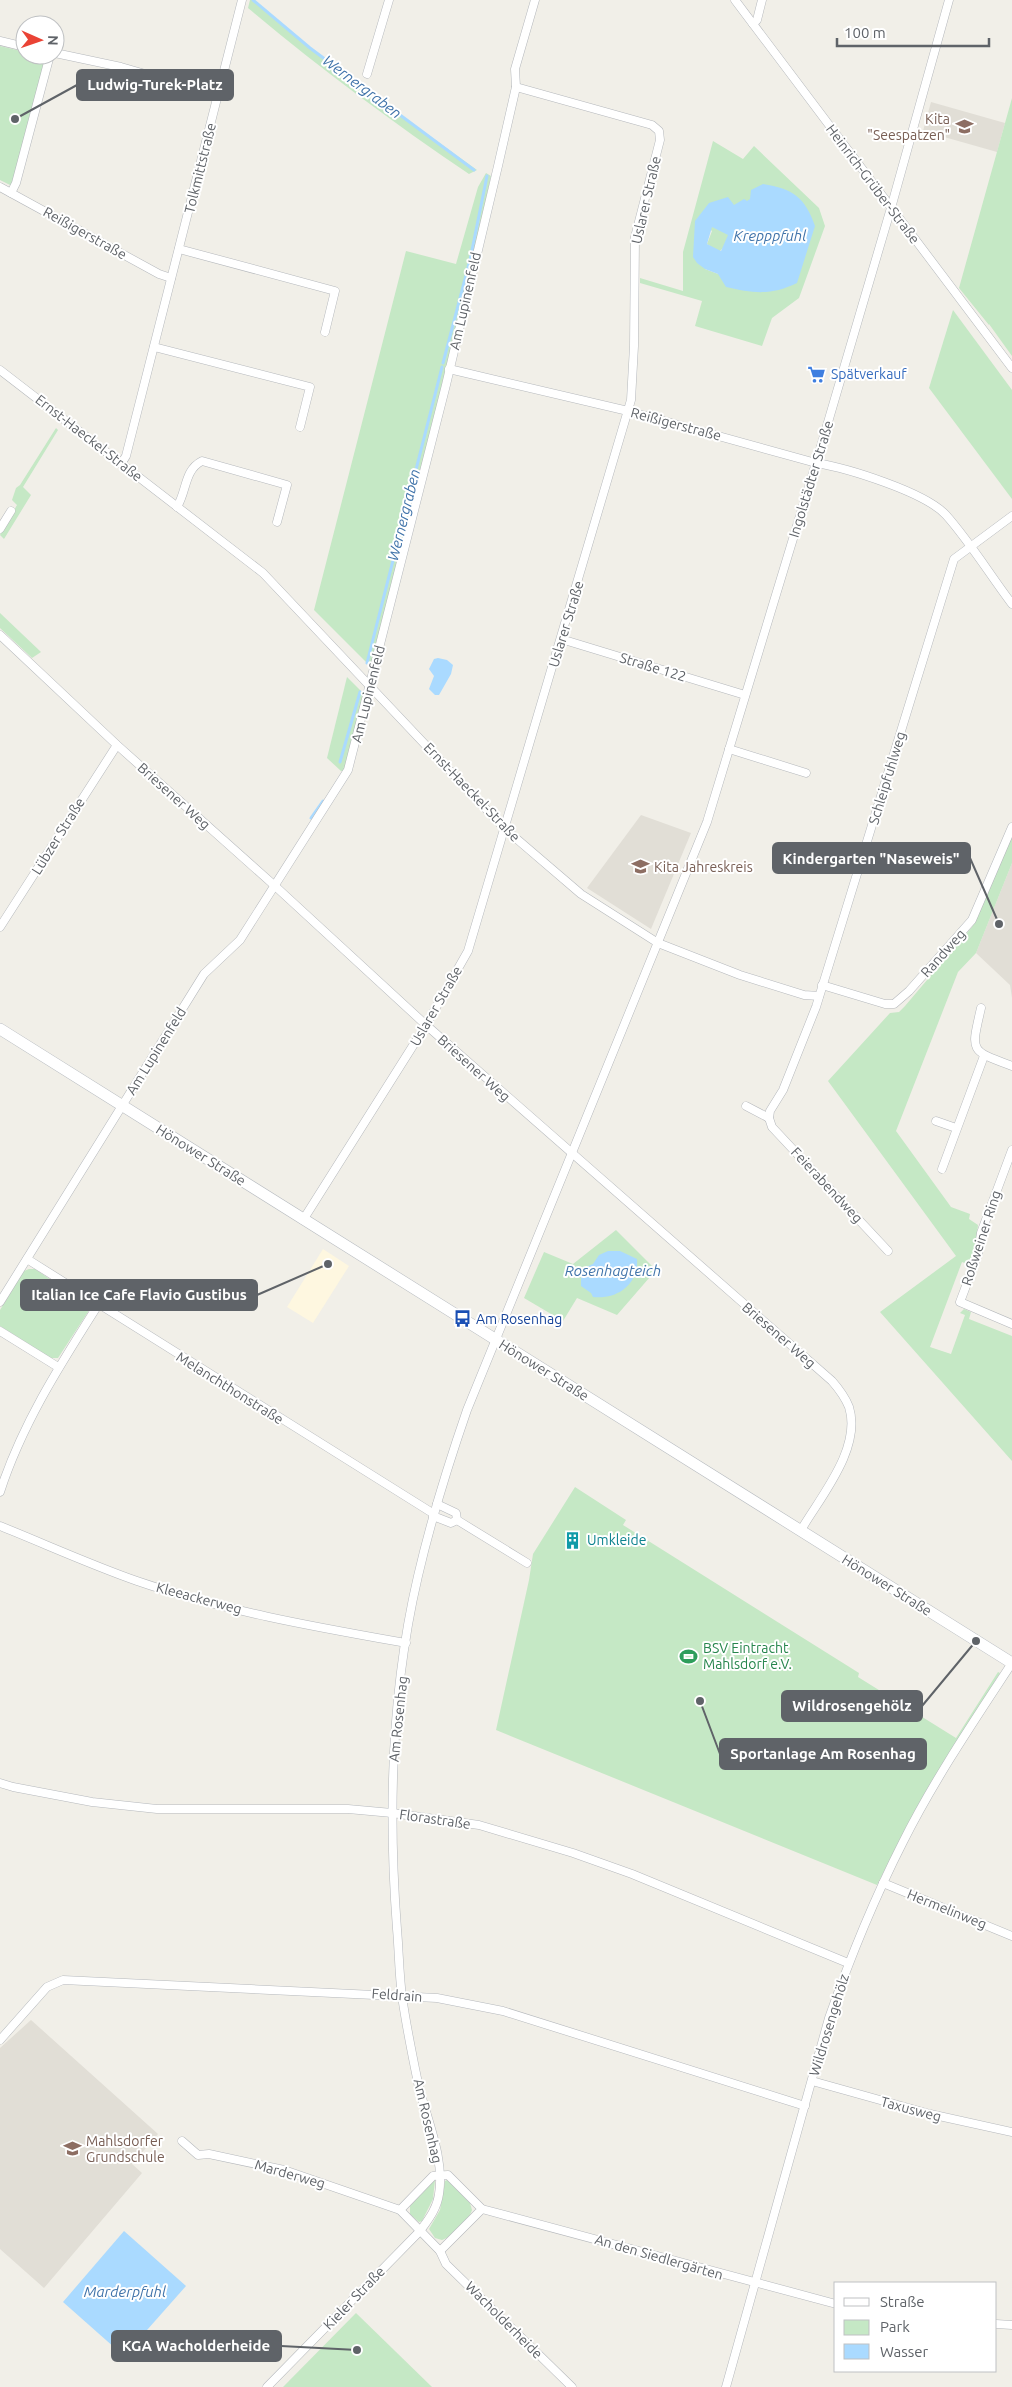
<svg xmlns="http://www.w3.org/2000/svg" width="1012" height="2387" font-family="Ubuntu,sans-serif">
<rect width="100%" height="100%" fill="#f1efe8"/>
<path fill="#fef7e0" d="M323,1249L349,1266L313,1323L287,1307Z"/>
<g fill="#e1ded6">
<path d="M931,102L1005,123L997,152L923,131Z"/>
<path d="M641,815L691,833L651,929L587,888Z"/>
<path d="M1012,863V998L1010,985L976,953Z"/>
<path d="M31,2020L158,2134L132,2164L142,2173L44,2288L0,2249V2048Z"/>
</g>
<g fill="#c5e8c5" fill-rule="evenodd">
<path d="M250,0H254L324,60L477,170L469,174C392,122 319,68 248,8Z"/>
<path d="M0,46L25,52V55L47,57L12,186L0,180Z"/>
<path d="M1012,98V356L989,324V325L959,288Z"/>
<path d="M713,141L743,159L754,146L819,208L825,226L799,298L772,318L762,346L695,326L702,301L640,283V278L683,291V252ZM700,220L712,231L707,244L719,252L737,234L718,274L705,269Z"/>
<path d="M486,173L491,176L472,268L371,667L314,610L406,251L456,264L478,187Z"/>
<path d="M953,310L1012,390V499L929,388Z"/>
<path d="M56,428L58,430L23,487L31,495L4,539L0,535L17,505L12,500L16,488L20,485Z"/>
<path d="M0,613L41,652L32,658L0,628Z"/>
<path d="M347,677L364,694L344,771H341L327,758Z"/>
<path d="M1012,834V863L976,953L958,972L896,1131L951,1207L970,1214L969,1219L978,1225L975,1253L970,1265L962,1262L930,1347L951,1354L965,1315L960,1313L964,1309L971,1312L969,1319L1012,1336V1461L880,1312L956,1256L828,1081L890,1013L899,1012L905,1006L972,927Z"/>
<path d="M616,1230L656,1270L617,1315L577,1298L563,1321L524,1298L544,1252L573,1264Z"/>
<path d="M29,1269H35L88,1305V1312L58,1358H51L0,1326V1310L24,1271Z"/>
<path d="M575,1487L626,1520L623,1525L859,1673L858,1677L956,1738L998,1672L1000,1673L916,1809L877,1885L496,1730L529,1580L533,1554Z"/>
<path d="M435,2180L433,2199L422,2221L419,2222L410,2214V2206Z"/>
<path d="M447,2180L470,2203L472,2210C469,2220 452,2237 442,2240L435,2238L429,2229L440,2210L445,2181Z"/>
<path d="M356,2313L432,2387H283Z"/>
</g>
<g fill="#aadaff" fill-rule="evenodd">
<path d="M763,184C793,189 805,197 815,226L797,283C770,296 753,293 726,287L718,274L705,269L697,263L693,257L695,221L709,203L728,197L734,205L744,199L747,201L750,199L751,190ZM712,227L728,235L721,251L707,244Z"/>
<path d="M438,658L447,660L453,665L451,674L439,695H435L429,689L434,676L429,669L434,659Z"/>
<path d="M608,1251H620L637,1259C639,1284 617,1300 593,1297L591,1293L581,1286V1269L593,1264L599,1255Z"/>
<path d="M124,2231L186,2286L124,2356L63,2302Z"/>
</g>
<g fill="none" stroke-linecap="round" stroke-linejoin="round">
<g stroke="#aadaff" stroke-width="3">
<path d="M253,0L310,48L474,170"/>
<path d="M443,363L470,260L487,176"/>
<path d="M367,663L442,367"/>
<path d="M340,762L360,692"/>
<path d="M311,818L323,801"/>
</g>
<defs>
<g id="street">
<path d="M735,0L1012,368"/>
<path d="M753,24L757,20L762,0"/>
<path d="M0,41L25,47"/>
<path d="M55,53L121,67L218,95"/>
<path d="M367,74L389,0"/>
<path d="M0,187L159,274L171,278"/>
<path d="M11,193L16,183L50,55"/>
<path d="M179,249L335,291L325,332"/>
<path d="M154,347L310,387L300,427"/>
<path d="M449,369L628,411L816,463C847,468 925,492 946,515C970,542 990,575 1012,604"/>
<path d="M0,370L263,573L504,828L581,894L658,943L740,975L804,995L819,996"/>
<path d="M121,464L126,456L242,0"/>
<path d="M177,507C187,491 184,470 202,461L287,485L277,522"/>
<path d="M0,529L11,511"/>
<path d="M0,635L117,745L275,886L426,1025L832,1381C839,1389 845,1397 849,1407C862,1448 821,1496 801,1530"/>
<path d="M561,639L745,695"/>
<path d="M729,749L806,773"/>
<path d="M0,927L117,745"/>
<path d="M822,985L885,1004H894L909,991L972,920L1012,827"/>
<path d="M981,1008C971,1052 969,1050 1012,1066"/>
<path d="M746,1106L769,1118"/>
<path d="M769,1118L770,1111L783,1090L816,1007L954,559L1012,516"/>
<path d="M769,1118L772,1127L888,1251"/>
<path d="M936,1121L956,1128"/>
<path d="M1012,1150L981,1233L978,1254L960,1302L1012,1324"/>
<path d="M942,1169L984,1056"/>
<path d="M303,1220L426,1025L468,951L631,400L634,346L635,237L660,140L659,131L652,125L516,87"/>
<path d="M27,1259L434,1514"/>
<path d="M0,1302L204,974L240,940L348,770L446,385L498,166L516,87L515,69L535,0"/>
<path d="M0,1331L58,1367"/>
<path d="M0,1492C22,1424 60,1365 98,1305"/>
<path d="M437,1504L456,1513L457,1520L527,1563"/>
<path d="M433,1516L451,1523L457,1520"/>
<path d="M0,1526C45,1544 91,1565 137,1581C224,1611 316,1627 406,1643"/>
<path d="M0,1783L13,1787L92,1802L157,1809H348L392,1813L479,1825L573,1853L632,1874L848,1963"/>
<path d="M883,1883L1012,1936"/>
<path d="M0,2040L47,1987L63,1980L437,1998L503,2011L805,2106"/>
<path d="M812,2081L930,2114L1012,2132"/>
<path d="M182,2141L198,2155L209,2154L284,2170L400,2210"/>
<path d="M448,2175L482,2209L440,2251L400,2210L433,2176Z"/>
<path d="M482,2209L836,2304"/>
<path d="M440,2251L446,2264L572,2387"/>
<path d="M996,2324L1012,2325"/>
<path d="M267,2387L420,2231C428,2220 437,2209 439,2194C445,2158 426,2118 418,2083C412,2054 406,2025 402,1996C399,1974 399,1951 397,1929C388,1812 391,1691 418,1576C431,1520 448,1465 467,1410L707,822L816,463L891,208L949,0"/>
<path d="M726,2387L829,2018C850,1958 874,1899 903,1842C934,1780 974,1721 1012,1663"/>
</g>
<path id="secondary" d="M0,1029L1012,1663"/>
</defs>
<use href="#street" stroke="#b5b8bc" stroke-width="9"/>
<use href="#secondary" stroke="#b6babf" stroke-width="12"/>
<use href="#street" stroke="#fff" stroke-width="8"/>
<use href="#secondary" stroke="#fff" stroke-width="11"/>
</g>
<defs>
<symbol id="school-bare" viewBox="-9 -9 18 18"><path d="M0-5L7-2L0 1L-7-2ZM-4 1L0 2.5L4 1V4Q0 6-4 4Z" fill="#8d6e63" stroke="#fff" stroke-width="2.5" paint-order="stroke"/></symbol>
<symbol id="supermarket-bare" viewBox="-9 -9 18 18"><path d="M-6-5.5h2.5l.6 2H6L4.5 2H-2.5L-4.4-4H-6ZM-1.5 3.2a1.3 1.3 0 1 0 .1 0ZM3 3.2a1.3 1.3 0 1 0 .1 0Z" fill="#3f7fe0" stroke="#fff" stroke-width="2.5" paint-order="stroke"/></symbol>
<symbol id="bus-bare" viewBox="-9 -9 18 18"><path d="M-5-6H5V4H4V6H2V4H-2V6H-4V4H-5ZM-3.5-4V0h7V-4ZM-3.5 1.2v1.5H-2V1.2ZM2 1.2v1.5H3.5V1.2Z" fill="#1a4fb4" stroke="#fff" stroke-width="2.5" paint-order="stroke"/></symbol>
<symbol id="building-bare" viewBox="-9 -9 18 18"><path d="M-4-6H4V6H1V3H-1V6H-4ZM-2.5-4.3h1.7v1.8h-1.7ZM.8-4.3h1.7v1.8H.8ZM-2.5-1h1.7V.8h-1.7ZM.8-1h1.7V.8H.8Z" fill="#0f9aa8" stroke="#fff" stroke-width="2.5" paint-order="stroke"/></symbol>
<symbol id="stadium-bare" viewBox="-9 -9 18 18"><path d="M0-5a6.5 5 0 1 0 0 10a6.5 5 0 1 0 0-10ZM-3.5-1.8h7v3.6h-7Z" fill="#2e9e5b" stroke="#fff" stroke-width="2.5" paint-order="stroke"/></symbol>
</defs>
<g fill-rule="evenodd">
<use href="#school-bare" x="952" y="114" width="25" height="25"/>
<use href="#supermarket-bare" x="804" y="362" width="25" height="25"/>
<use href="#school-bare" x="628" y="854" width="25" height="25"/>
<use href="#bus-bare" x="450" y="1306" width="25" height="25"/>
<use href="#building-bare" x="560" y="1528" width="25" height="25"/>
<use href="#stadium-bare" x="676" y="1644" width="25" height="25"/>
<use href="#school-bare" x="60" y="2136" width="25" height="25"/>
</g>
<g text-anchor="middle" stroke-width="4" stroke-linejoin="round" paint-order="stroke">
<g font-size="14" fill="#785e54" stroke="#fff" text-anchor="start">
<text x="950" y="124" text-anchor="end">Kita<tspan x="950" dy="16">"Seespatzen"</tspan></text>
<text x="654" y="872">Kita Jahreskreis</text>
<text x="86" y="2146">Mahlsdorfer<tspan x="86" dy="16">Grundschule</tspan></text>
</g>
<g font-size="14" fill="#5f6368" stroke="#fff">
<text transform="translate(200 168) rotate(-76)" y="5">Tolkmittstraße</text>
<text transform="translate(873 184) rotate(53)" y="5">Heinrich-Grüber-Straße</text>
<text transform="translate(646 200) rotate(-77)" y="5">Uslarer Straße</text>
<text transform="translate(85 233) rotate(29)" y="5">Reißigerstraße</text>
<text transform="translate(465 301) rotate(-77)" y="5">Am Lupinenfeld</text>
<text transform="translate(676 424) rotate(15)" y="5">Reißigerstraße</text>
<text transform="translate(89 438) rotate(38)" y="5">Ernst-Haeckel-Straße</text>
<text transform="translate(811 479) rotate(-73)" y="5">Ingolstädter Straße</text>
<text transform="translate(566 624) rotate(-73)" y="5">Uslarer Straße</text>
<text transform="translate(653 667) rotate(17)" y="5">Straße 122</text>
<text transform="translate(368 694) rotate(-76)" y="5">Am Lupinenfeld</text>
<text transform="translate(887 778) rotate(-73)" y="5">Schleipfuhlweg</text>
<text transform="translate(472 792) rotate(46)" y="5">Ernst-Haeckel-Straße</text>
<text transform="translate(174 796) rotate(42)" y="5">Briesener Weg</text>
<text transform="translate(58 836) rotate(-58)" y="5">Lübzer Straße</text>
<text transform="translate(943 953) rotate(-48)" y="5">Randweg</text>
<text transform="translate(436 1006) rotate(-60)" y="5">Uslarer Straße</text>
<text transform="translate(156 1051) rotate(-58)" y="5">Am Lupinenfeld</text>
<text transform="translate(474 1068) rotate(42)" y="5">Briesener Weg</text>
<text transform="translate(201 1155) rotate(32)" y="5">Hönower Straße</text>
<text transform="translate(827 1185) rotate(47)" y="5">Feierabendweg</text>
<text transform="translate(981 1238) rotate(-72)" y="5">Roßweiner Ring</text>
<text transform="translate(779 1335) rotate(41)" y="5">Briesener Weg</text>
<text transform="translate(544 1370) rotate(32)" y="5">Hönower Straße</text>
<text transform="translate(230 1388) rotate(32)" y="5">Melanchthonstraße</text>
<text transform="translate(887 1585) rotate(32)" y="5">Hönower Straße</text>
<text transform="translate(199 1598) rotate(15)" y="5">Kleeackerweg</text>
<text transform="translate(398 1719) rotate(-84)" y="5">Am Rosenhag</text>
<text transform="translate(435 1819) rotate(8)" y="5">Florastraße</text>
<text transform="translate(947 1909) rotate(22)" y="5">Hermelinweg</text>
<text transform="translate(397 1995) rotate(4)" y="5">Feldrain</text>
<text transform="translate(829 2025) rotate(-73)" y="5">Wildrosengehölz</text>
<text transform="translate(911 2109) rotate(15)" y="5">Taxusweg</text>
<text transform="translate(428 2121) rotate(77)" y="5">Am Rosenhag</text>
<text transform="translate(290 2174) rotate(16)" y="5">Marderweg</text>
<text transform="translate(659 2257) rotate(16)" y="5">An den Siedlergärten</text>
<text transform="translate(354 2298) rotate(-46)" y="5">Kieler Straße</text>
<text transform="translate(504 2320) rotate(45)" y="5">Wacholderheide</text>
</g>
<g font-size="14" fill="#366cbe" stroke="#fff" text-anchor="start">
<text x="831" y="379">Spätverkauf</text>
</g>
<g font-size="14" fill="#164399" stroke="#fff" text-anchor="start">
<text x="476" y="1324">Am Rosenhag</text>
</g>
<g font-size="14" fill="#0d838f" stroke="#fff" text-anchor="start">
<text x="587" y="1545">Umkleide</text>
</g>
<g font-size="14" fill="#27864d" stroke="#fff" text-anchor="start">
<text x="703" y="1653">BSV Eintracht<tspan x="703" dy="16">Mahlsdorf e.V.</tspan></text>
</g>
<g font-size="15" font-style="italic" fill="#4174aa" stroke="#fff">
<text transform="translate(362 87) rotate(37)" y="5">Wernergraben</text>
<text x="770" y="241">Krepppfuhl</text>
<text transform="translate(404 515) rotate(-76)" y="5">Wernergraben</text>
<text x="613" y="1276">Rosenhagteich</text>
<text x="125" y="2297">Marderpfuhl</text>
</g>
</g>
<path fill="none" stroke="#5f6368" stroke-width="2" d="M15 119L77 85M999 924L970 858M328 1264L257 1295M976 1641L922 1706M700 1701L720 1754M357 2350L281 2346"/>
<g fill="#5f6368" stroke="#fff" stroke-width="2">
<circle cx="15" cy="119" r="5"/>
<circle cx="999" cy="924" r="5"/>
<circle cx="328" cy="1264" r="5"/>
<circle cx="976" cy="1641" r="5"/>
<circle cx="700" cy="1701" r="5"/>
<circle cx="357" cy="2350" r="5"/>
</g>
<g fill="#5f6368" stroke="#5f6368" stroke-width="2">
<rect x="77" y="70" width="156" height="30" rx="5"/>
<rect x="773" y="843" width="197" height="30" rx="5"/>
<rect x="21" y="1280" width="236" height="30" rx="5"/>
<rect x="782" y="1691" width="140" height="30" rx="5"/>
<rect x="720" y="1739" width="206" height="30" rx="5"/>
<rect x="112" y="2331" width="169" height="30" rx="5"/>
</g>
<g font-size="15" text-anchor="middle" font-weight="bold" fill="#fff">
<text x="155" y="90">Ludwig-Turek-Platz</text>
<text x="871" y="864">Kindergarten "Naseweis"</text>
<text x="139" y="1300">Italian Ice Cafe Flavio Gustibus</text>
<text x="852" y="1711">Wildrosengehölz</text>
<text x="823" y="1759">Sportanlage Am Rosenhag</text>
<text x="196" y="2351">KGA Wacholderheide</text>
</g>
<rect x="834" y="2282" width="162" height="90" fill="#ffffff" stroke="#bfc1c3"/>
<rect x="844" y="2298" width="25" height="8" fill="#ffffff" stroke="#bfc1c3"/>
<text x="880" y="2307" font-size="15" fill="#5f6368">Straße</text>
<rect x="844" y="2320" width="25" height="15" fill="#c5e8c5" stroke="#bfc1c3"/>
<text x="880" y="2332" font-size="15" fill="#5f6368">Park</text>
<rect x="844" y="2344" width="25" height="15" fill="#aadaff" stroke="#bfc1c3"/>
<text x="880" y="2357" font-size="15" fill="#5f6368">Wasser</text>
<g transform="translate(40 40) rotate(92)"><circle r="24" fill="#ffffff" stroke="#bfc1c3"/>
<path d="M0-4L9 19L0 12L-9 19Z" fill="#ea4335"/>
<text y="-8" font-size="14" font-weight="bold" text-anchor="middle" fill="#5f6368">N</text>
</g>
<path d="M837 38v8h152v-8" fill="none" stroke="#5f6368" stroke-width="2.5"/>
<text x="844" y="38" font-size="15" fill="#5f6368" stroke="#ffffff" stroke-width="4" paint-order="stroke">100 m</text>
</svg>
